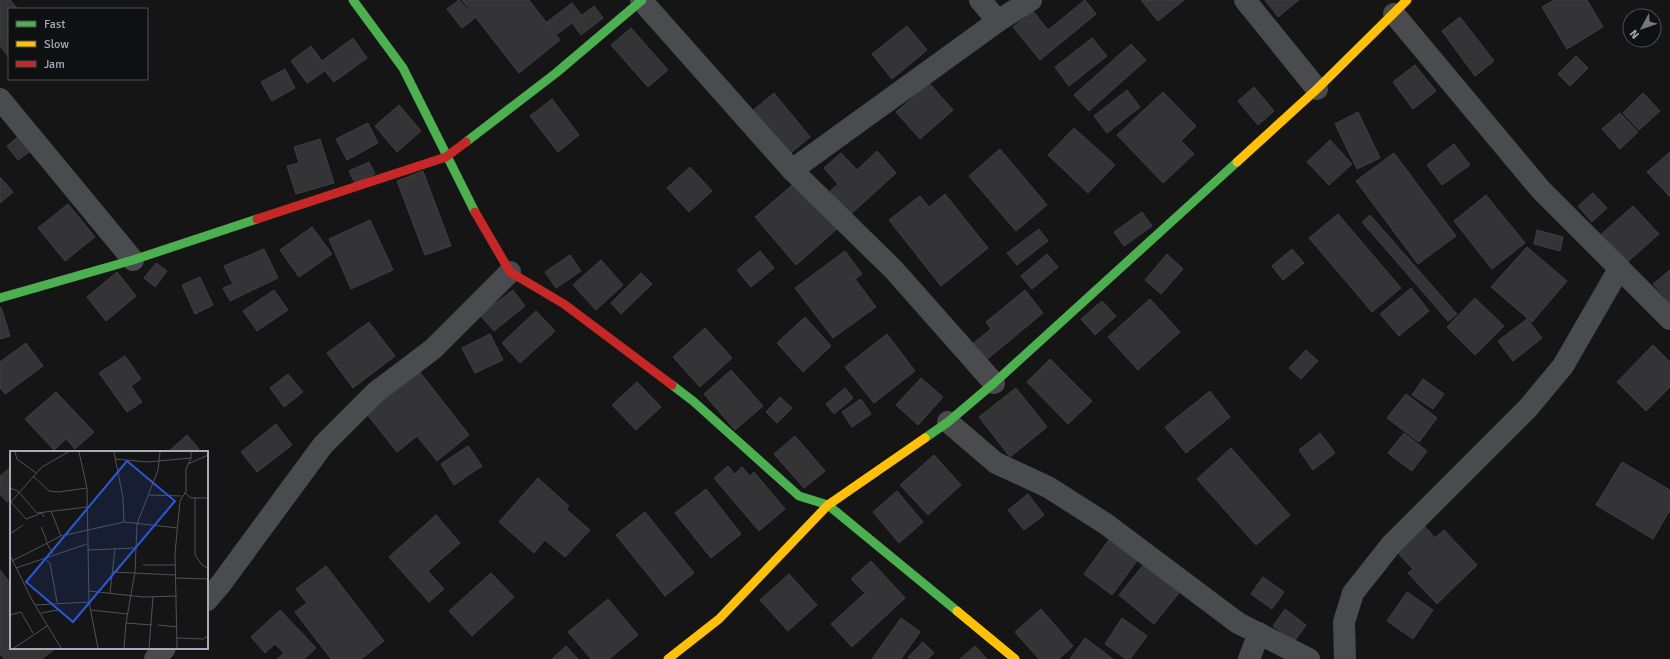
<svg xmlns="http://www.w3.org/2000/svg" width="1670" height="659" font-family="Signika,sans-serif">
<rect width="100%" height="100%" fill="#151516"/>
<g fill="#343437" stroke="#3e3f42">
<path d="M0,0H10L18,9H9V57L0,46Z"/>
<path d="M459,0L475,18L462,28L447,9Z"/>
<path d="M462,0H529L560,40L519,73Z"/>
<path d="M1085,0L1096,14L1040,60L1013,27L1033,11L1048,30Z"/>
<path d="M1141,0H1184L1158,21Z"/>
<path d="M1265,0H1299L1278,17Z"/>
<path d="M1554,0H1587L1603,27L1567,49L1542,7Z"/>
<path d="M572,3L582,16L557,34L547,22Z"/>
<path d="M594,6L603,18L581,35L572,23Z"/>
<path d="M1460,17L1494,61L1475,76L1442,31Z"/>
<path d="M907,26L927,50L892,79L872,54Z"/>
<path d="M631,28L668,70L648,87L611,45Z"/>
<path d="M353,38L367,58L334,82L325,71L307,83L291,61L311,46L322,61Z"/>
<path d="M1092,38L1107,56L1069,86L1055,67Z"/>
<path d="M1131,44L1146,60L1089,111L1074,95Z"/>
<path d="M1576,56L1588,68L1570,86L1558,74Z"/>
<path d="M1415,65L1436,91L1413,109L1393,82Z"/>
<path d="M285,69L295,88L272,101L261,82Z"/>
<path d="M929,83L953,110L920,139L896,112Z"/>
<path d="M1254,87L1274,111L1258,125L1238,101Z"/>
<path d="M1127,90L1140,107L1107,133L1094,116Z"/>
<path d="M1163,92L1196,126L1181,141L1194,154L1163,183L1117,135Z"/>
<path d="M774,93L810,137L786,157L750,113Z"/>
<path d="M1643,93L1660,111L1639,130L1623,113Z"/>
<path d="M552,99L579,135L558,152L530,116Z"/>
<path d="M399,105L421,131L397,152L375,126Z"/>
<path d="M1358,112L1380,158L1357,169L1335,124Z"/>
<path d="M1620,113L1638,132L1620,149L1602,129Z"/>
<path d="M368,123L378,143L347,160L336,139Z"/>
<path d="M1074,128L1115,165L1088,193L1048,155Z"/>
<path d="M20,135L32,150L18,160L7,146Z"/>
<path d="M320,139L334,183L296,194L287,166L299,163L294,147Z"/>
<path d="M1330,140L1352,164L1329,185L1307,162Z"/>
<path d="M1454,144L1470,165L1442,185L1427,165Z"/>
<path d="M1000,149L1047,205L1016,231L969,176Z"/>
<path d="M877,151L896,173L851,214L830,191L838,184L824,168L841,153L857,170Z"/>
<path d="M1670,152V197L1647,172Z"/>
<path d="M1394,153L1456,236L1418,264L1356,181Z"/>
<path d="M369,162L375,174L355,183L349,171Z"/>
<path d="M690,167L712,191L689,212L667,188Z"/>
<path d="M423,171L451,246L425,255L397,181Z"/>
<path d="M0,177L13,192L0,203Z"/>
<path d="M796,182L837,229L796,265L755,217Z"/>
<path d="M1593,193L1607,208L1592,222L1578,206Z"/>
<path d="M945,194L988,248L941,286L889,220L920,196L929,207Z"/>
<path d="M1486,195L1525,243L1492,269L1454,221Z"/>
<path d="M68,204L95,237L65,261L38,228Z"/>
<path d="M1633,206L1659,234L1623,266L1597,238Z"/>
<path d="M1142,212L1152,226L1124,246L1114,232Z"/>
<path d="M1338,214L1401,288L1372,312L1309,238Z"/>
<path d="M1370,215L1457,314L1448,321L1362,222Z"/>
<path d="M370,220L393,270L351,289L329,239Z"/>
<path d="M312,227L332,254L299,277L280,250Z"/>
<path d="M1039,229L1048,241L1017,265L1007,253Z"/>
<path d="M1537,230L1563,237L1560,251L1534,244Z"/>
<path d="M1527,247L1567,281L1532,322L1491,287Z"/>
<path d="M264,249L278,278L230,301L223,288L233,284L224,266Z"/>
<path d="M1292,249L1304,263L1283,280L1272,266Z"/>
<path d="M760,251L774,268L751,287L737,270Z"/>
<path d="M845,251L862,274L855,279L876,307L833,338L795,288Z"/>
<path d="M1047,254L1058,267L1032,289L1021,276Z"/>
<path d="M1167,254L1183,269L1161,294L1145,280Z"/>
<path d="M570,255L581,271L556,288L545,272Z"/>
<path d="M601,260L623,285L596,310L573,285Z"/>
<path d="M156,263L167,271L155,287L144,278Z"/>
<path d="M1670,270V303L1653,284Z"/>
<path d="M117,272L136,296L106,321L87,297Z"/>
<path d="M641,273L652,284L621,314L611,303Z"/>
<path d="M200,277L213,305L195,314L182,285Z"/>
<path d="M1411,288L1429,311L1399,336L1380,314Z"/>
<path d="M274,290L288,310L257,331L243,311Z"/>
<path d="M513,290L525,306L494,331L480,315Z"/>
<path d="M1025,290L1043,313L985,361L971,345L991,329L986,322Z"/>
<path d="M1475,298L1504,326L1475,355L1447,327Z"/>
<path d="M1150,299L1180,332L1138,370L1108,337Z"/>
<path d="M1102,301L1116,316L1095,335L1081,319Z"/>
<path d="M1,307L10,336L0,339V308Z"/>
<path d="M536,311L555,331L520,363L502,343Z"/>
<path d="M805,317L831,346L803,372L777,343Z"/>
<path d="M1527,319L1542,338L1513,361L1498,341Z"/>
<path d="M369,322L395,356L353,388L327,353Z"/>
<path d="M705,328L732,358L700,387L673,357Z"/>
<path d="M490,334L503,360L475,373L462,348Z"/>
<path d="M887,334L915,371L874,403L845,367Z"/>
<path d="M26,343L43,366L5,394L0,388V362Z"/>
<path d="M1653,345L1670,362V387L1646,411L1617,382Z"/>
<path d="M1306,350L1318,361L1301,379L1289,368Z"/>
<path d="M125,356L141,379L131,386L142,402L127,412L99,373Z"/>
<path d="M1050,359L1092,401L1068,424L1027,382Z"/>
<path d="M731,370L763,406L735,430L704,394Z"/>
<path d="M419,371L469,435L437,461L417,436L397,452L366,413Z"/>
<path d="M288,374L303,392L284,407L270,388Z"/>
<path d="M921,378L943,397L918,425L896,405Z"/>
<path d="M1423,379L1444,394L1433,409L1412,395Z"/>
<path d="M637,382L661,407L636,430L612,405Z"/>
<path d="M845,388L853,398L834,414L826,404Z"/>
<path d="M1016,388L1047,427L1010,457L979,417Z"/>
<path d="M1210,391L1230,417L1186,453L1165,427Z"/>
<path d="M56,392L94,432L75,449L66,439L54,450L25,419Z"/>
<path d="M1406,394L1437,418L1419,442L1387,418Z"/>
<path d="M780,397L792,408L777,423L766,412Z"/>
<path d="M861,399L871,414L852,427L842,412Z"/>
<path d="M276,424L292,445L257,472L241,452Z"/>
<path d="M1320,433L1335,453L1313,470L1299,450Z"/>
<path d="M1404,433L1427,451L1412,471L1388,453Z"/>
<path d="M187,435L199,449L196,452H168Z"/>
<path d="M795,436L825,471L804,488L774,454Z"/>
<path d="M468,446L482,466L454,485L441,464Z"/>
<path d="M1231,448L1290,515L1256,545L1197,479Z"/>
<path d="M934,455L961,485L928,515L900,485Z"/>
<path d="M1622,462L1670,490V510L1653,539L1596,505Z"/>
<path d="M728,466L735,474L742,467L750,476L754,472L785,509L759,531L714,478Z"/>
<path d="M11,467V499L7,502L0,494V476Z"/>
<path d="M538,478L569,506L566,509L590,530L565,557L545,540L534,553L499,522Z"/>
<path d="M706,489L741,534L711,558L675,513Z"/>
<path d="M897,491L923,522L899,543L873,512Z"/>
<path d="M1028,494L1044,515L1024,530L1008,510Z"/>
<path d="M645,512L694,573L665,596L616,535Z"/>
<path d="M436,515L460,543L428,571L444,589L429,602L389,557Z"/>
<path d="M1423,524L1435,538L1444,530L1477,565L1437,604L1408,573L1413,569L1395,550Z"/>
<path d="M1111,537L1139,558L1112,595L1084,574Z"/>
<path d="M871,561L905,598L852,647L831,624L865,593L851,579Z"/>
<path d="M1144,564L1179,593L1154,624L1119,595Z"/>
<path d="M326,566L384,641L361,659H331L295,612L307,603L296,589Z"/>
<path d="M0,570L11,584V648H56L42,659H4L0,654Z"/>
<path d="M491,573L514,597L472,636L449,611Z"/>
<path d="M789,574L817,605L788,631L760,600Z"/>
<path d="M1263,577L1284,592L1272,609L1251,594Z"/>
<path d="M1407,592L1433,610L1413,639L1387,621Z"/>
<path d="M608,599L638,635L609,659H591L568,632Z"/>
<path d="M1041,609L1073,646L1059,659H1039L1015,632Z"/>
<path d="M1285,609L1306,625L1294,642L1273,626Z"/>
<path d="M280,610L316,648L304,659H277L284,653L275,644L265,653L251,637Z"/>
<path d="M901,618L920,632L901,659H872Z"/>
<path d="M1122,618L1147,636L1130,659H1126L1105,644Z"/>
<path d="M1085,638L1113,659H1070Z"/>
<path d="M923,642L934,653L928,659H910L908,657Z"/>
<path d="M566,646L578,659H552Z"/>
<path d="M975,646L987,659H960Z"/>
</g>
<g fill="none" stroke-linecap="round" stroke-linejoin="round">
<g stroke="#494b4f" stroke-width="22">
<path d="M641,0L792,170L894,270L994,383"/>
<path d="M980,0L998,21"/>
<path d="M1245,0L1317,89"/>
<path d="M1394,14L1541,190L1670,319"/>
<path d="M0,99L133,260"/>
<path d="M792,170L998,21L1031,0"/>
<path d="M948,422L996,463L1048,487L1106,524L1238,623L1309,659"/>
<path d="M207,600L220,585L323,445L376,392L433,349L510,272"/>
<path d="M155,659L165,648"/>
<path d="M1249,659L1259,633"/>
<path d="M1345,659L1344,622L1353,593L1391,545L1528,408L1563,366L1619,269"/>
</g>
<g stroke="#4caf50" stroke-width="9">
<path d="M353,0L403,68L475,212"/>
<path d="M466,142L556,73L642,0"/>
<path d="M0,298L133,260L257,219"/>
<path d="M672,385L693,401L799,496L828,505L957,611"/>
<path d="M925,438L948,422L994,383L1237,162"/>
</g>
<g stroke="#ffc107" stroke-width="9">
<path d="M1237,162L1317,89L1407,0"/>
<path d="M957,611L1015,659"/>
<path d="M668,659L719,619L828,505L925,438"/>
</g>
<g stroke="#c62828" stroke-width="9">
<path d="M475,212L510,272L564,304L672,385"/>
<path d="M257,219L446,157L466,142"/>
</g>
</g>
<g transform="translate(10 451)">
<rect width="198" height="198" fill="#151516"/>
<path fill="none" stroke="#4f5257" stroke-width="1" d="M5,1L7,8L26,22M69,1L77,37L79,151L88,197M104,1L113,47L114,71M105,8L138,11L181,7M178,13L198,4M23,25L39,40L49,41L77,37M0,37L8,40L27,62L77,56M175,42L181,47H198M138,44L171,45M185,46V104L192,114L198,117M1,51L16,68L32,62L34,66M0,52L32,16L58,1M41,60L51,85M31,76L37,90M0,83L13,74M36,91L43,103M77,99L126,97M0,104L22,149L51,197M34,107L40,112L47,151M2,110L51,85L114,71L168,77M133,114H165M6,117L77,93M103,121L165,124M165,127L198,128M79,140L133,146L167,145M100,142L105,97M25,154L79,151M81,159L117,163M31,162L48,159M0,164L11,161L23,182M116,172L142,174M148,174L167,176M167,187L193,188L198,185M4,197L37,175M114,197L116,172L125,121L127,73L148,19L150,1M139,197L143,146M167,197L165,102L170,50L176,40V18L181,7V1"/>
<path fill="#2b58d5" fill-opacity="0.15" stroke="#2b58d5" stroke-width="2" d="M117,10L165,50L63,171L16,131Z"/>
<rect width="198" height="198" fill="none" stroke="#a5adb8" stroke-width="2"/>
</g>
<rect x="8" y="8" width="140" height="72" fill="#0f1012" stroke="#4b4f54"/>
<rect x="16" y="21" width="20" height="6" fill="#4caf50" stroke="#4b4f54"/>
<text x="44" y="28" font-size="12" fill="#a5adb8">Fast</text>
<rect x="16" y="41" width="20" height="6" fill="#ffc107" stroke="#4b4f54"/>
<text x="44" y="48" font-size="12" fill="#a5adb8">Slow</text>
<rect x="16" y="61" width="20" height="6" fill="#c62828" stroke="#4b4f54"/>
<text x="44" y="68" font-size="12" fill="#a5adb8">Jam</text>
<g transform="translate(1642 28) rotate(230)"><circle r="19" fill="#0f1012" stroke="#4b4f54"/>
<path d="M0-3L7 15L0 10L-7 15Z" fill="#73787f"/>
<text y="-6" font-size="11" font-weight="bold" text-anchor="middle" fill="#a5adb8">N</text>
</g>
</svg>
